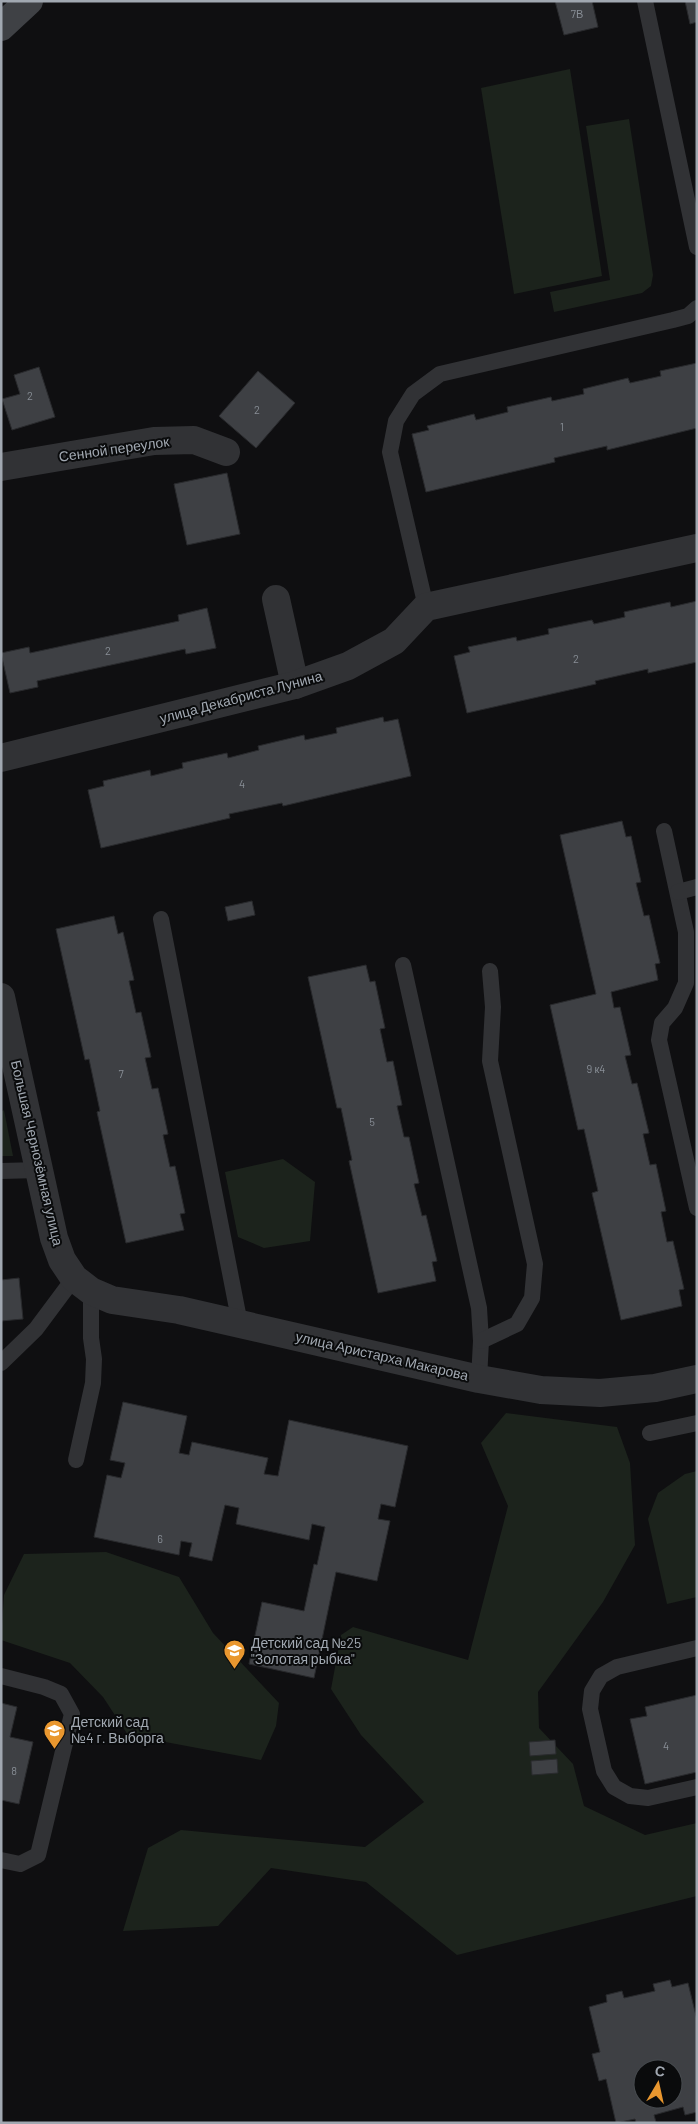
<svg xmlns="http://www.w3.org/2000/svg" width="698" height="2124" font-family="Barlow,sans-serif">
<rect width="100%" height="100%" fill="#0f0f11"/>
<g fill="#1c231c">
<path d="M570,69L602,276L514,294L481,88Z"/>
<path d="M629,119L653,275L651,286L642,293L554,312L550,292L610,280L586,126Z"/>
<path d="M4,1110L13,1156H1V1112Z"/>
<path d="M283,1159L315,1182L310,1241L264,1248L238,1237L225,1172Z"/>
<path d="M506,1413L617,1427L630,1463L635,1545L603,1602L538,1692L539,1728L573,1764L584,1806L645,1835L697,1823V1896L457,1955L366,1882L271,1868L218,1926L123,1931L148,1848L181,1830L365,1847L424,1802L361,1735L331,1689L341,1635L353,1627L468,1660L508,1506L481,1443Z"/>
<path d="M697,1471V1597L667,1604L648,1519L658,1493L685,1474Z"/>
<path d="M106,1552L179,1577L213,1633L279,1703L276,1726L261,1760L128,1735L103,1697L70,1663L1,1640L4,1595L24,1554Z"/>
</g>
<g fill="#3e4044" stroke="#292a2d" fill-rule="evenodd">
<path d="M555,1H592L598,27L564,35Z"/>
<path d="M685,1H697V22L690,24Z"/>
<path d="M697,363V428L607,450V446L554,458L555,462L426,492L412,434L429,430L427,426L474,414L476,420L508,412L507,407L551,397L552,401L584,394L583,389L628,378L630,383L661,376L660,371Z"/>
<path d="M39,367L55,417L12,430L2,399L20,394L14,375Z"/>
<path d="M258,371L295,403L256,448L219,416Z"/>
<path d="M227,473L240,534L187,545L174,484Z"/>
<path d="M697,601V662L648,673V669L595,681L596,684L467,713L454,656L470,652L468,647L516,637L517,641L549,634L548,629L592,620L594,624L625,617L624,612L670,602L671,607Z"/>
<path d="M207,608L216,648L186,654L185,649L37,681L38,687L10,693L1,653L29,647L30,653L179,621L178,615Z"/>
<path d="M383,717L384,722L398,719L411,776L283,806L282,803L229,814L230,818L101,848L88,790L104,786L103,781L150,770L151,776L183,768L182,763L227,753L228,758L259,750L258,746L304,735L305,740L337,733L336,728Z"/>
<path d="M622,821L626,837L631,836L641,882L636,883L644,916L649,915L660,963L655,964L658,980L611,992L614,1008L620,1007L631,1055L625,1056L632,1084L637,1083L649,1133L643,1134L650,1165L656,1164L666,1211L661,1212L667,1242L673,1241L684,1289L679,1290L682,1306L621,1320L592,1193L598,1191L584,1129L578,1130L550,1005L596,994L560,835Z"/>
<path d="M252,901L255,915L228,921L225,907Z"/>
<path d="M114,916L118,934L123,932L134,980L129,981L136,1013L141,1012L151,1057L145,1058L152,1089L158,1088L168,1134L163,1135L170,1167L175,1166L185,1213L180,1214L184,1230L126,1243L97,1112L100,1111L89,1059L85,1060L56,929Z"/>
<path d="M366,965L370,982L375,981L385,1028L380,1029L387,1062L393,1061L402,1105L397,1106L404,1137H409L419,1183L414,1184L422,1216L426,1215L437,1261L432,1262L436,1281L378,1293L349,1161L352,1160L341,1108H337L308,977Z"/>
<path d="M19,1278L23,1319L1,1321V1280Z"/>
<path d="M123,1402L187,1416L179,1453L189,1455L192,1442L268,1458L264,1474L278,1476L289,1420L408,1446L395,1507L381,1504L378,1519L390,1521L377,1581L336,1572L314,1678L249,1664L262,1602L304,1611L314,1564L317,1565L325,1527L312,1524L309,1540L236,1524L239,1508L225,1505L212,1561L189,1556L192,1543L181,1541L179,1555L94,1537L107,1475L121,1478L125,1463L110,1460Z"/>
<path d="M697,1695V1772L645,1784L630,1719L647,1716L645,1707Z"/>
<path d="M1,1703L17,1707L10,1737L33,1742L19,1804L1,1800Z"/>
<path d="M555,1740L556,1754L530,1756L529,1742Z"/>
<path d="M557,1759L558,1773L532,1775L531,1761Z"/>
<path d="M670,1980L672,1987L688,1983L697,2020V2112L685,2115L683,2107L654,2115L656,2122L653,2123H636L635,2119L616,2123L606,2079L599,2081L592,2054L600,2052L589,2007L607,2002L606,1995L622,1991L624,1998L655,1991L653,1984ZM643,2069H673V2099H643Z"/>
</g>
<g fill="none" stroke-linecap="round" stroke-linejoin="round">
<g stroke="#313235" stroke-width="16">
<path d="M645,1L697,247"/>
<path d="M426,607L390,452L396,421L413,394L440,374L673,320L688,316L697,308"/>
<path d="M664,831L686,932V983L675,1008L662,1023L659,1040L697,1208"/>
<path d="M678,892L697,887"/>
<path d="M161,919L240,1324"/>
<path d="M403,965L479,1308L481,1341L479,1379"/>
<path d="M1,1171L39,1170"/>
<path d="M481,1341L517,1324L532,1298L535,1264L490,1061L493,1007L490,971"/>
<path d="M1,1363L36,1329L74,1278"/>
<path d="M650,1433L697,1423"/>
<path d="M76,1460L93,1383L94,1359L91,1338V1291"/>
<path d="M697,1648L617,1667L601,1676L592,1691L590,1709L604,1771L614,1787L630,1796L648,1798L697,1787"/>
<path d="M1,1676L44,1687L61,1694L72,1714L38,1855L20,1864L1,1860"/>
</g>
<g stroke="#313235" stroke-width="28">
<path d="M1,467L154,441L194,440L226,452"/>
<path d="M276,599L295,685"/>
<path d="M1,758L295,685L348,666L394,641L426,607L697,548"/>
<path d="M1,997L54,1238L62,1260L74,1278L91,1291L112,1300L179,1310L479,1379L541,1390L600,1393L655,1388L697,1379"/>
</g>
<path stroke="#3f4145" stroke-width="28" d="M1,27L29,1"/>
</g>
<defs>
<symbol id="school-pin" viewBox="-11 -11 22 30"><path d="M0 17L-7.5 6A9.5 9.5 0 1 1 7.5 6Z" fill="#e9972f" stroke="#0a0b0c"/><path d="M0-5L7-2L0 1L-7-2ZM-4 1L0 2.5L4 1V4Q0 6-4 4Z" fill="#fff"/></symbol>
</defs>
<g fill-rule="evenodd">
<use href="#school-pin" x="222" y="1638" width="25" height="34"/>
<use href="#school-pin" x="42" y="1718" width="25" height="34"/>
</g>
<g text-anchor="middle" stroke-width="4" stroke-linejoin="round" paint-order="stroke">
<g font-size="11" fill="#888e96">
<text x="577" y="18">7В</text>
<text x="30" y="400">2</text>
<text x="257" y="414">2</text>
<text x="562" y="431">1</text>
<text x="108" y="655">2</text>
<text x="576" y="663">2</text>
<text x="242" y="788">4</text>
<text x="596" y="1073">9 к4</text>
<text x="121" y="1078">7</text>
<text x="372" y="1126">5</text>
<text x="160" y="1543">6</text>
<text x="666" y="1750">4</text>
<text x="14" y="1775">8</text>
</g>
<g font-size="14" fill="#a1a8b1" stroke="#0a0b0c">
<text transform="translate(114 449) rotate(-8)" y="5">Сенной переулок</text>
<text transform="translate(241 697) rotate(-15)" y="5">улица Декабриста Лунина</text>
<text transform="translate(37 1153) rotate(77)" y="5">Большая Чернозёмная улица</text>
<text transform="translate(382 1356) rotate(13)" y="5">улица Аристарха Макарова</text>
</g>
<g font-size="14" fill="#a1a8b1" stroke="#0a0b0c" text-anchor="start">
<text x="251" y="1648">Детский сад №25<tspan x="251" dy="16">"Золотая рыбка"</tspan></text>
<text x="71" y="1727">Детский сад<tspan x="71" dy="16">№4 г. Выборга</tspan></text>
</g>
</g>
<rect width="698" height="2124" fill="none" stroke="#a1a8b1" stroke-width="5"/>
<g transform="translate(658 2084) rotate(9)"><circle r="24" fill="#0a0b0c" stroke="#464a4e"/>
<path d="M0-4L9 19L0 12L-9 19Z" fill="#e9972f"/>
<text y="-8" font-size="14" font-weight="bold" text-anchor="middle" fill="#a1a8b1">С</text>
</g>
</svg>
